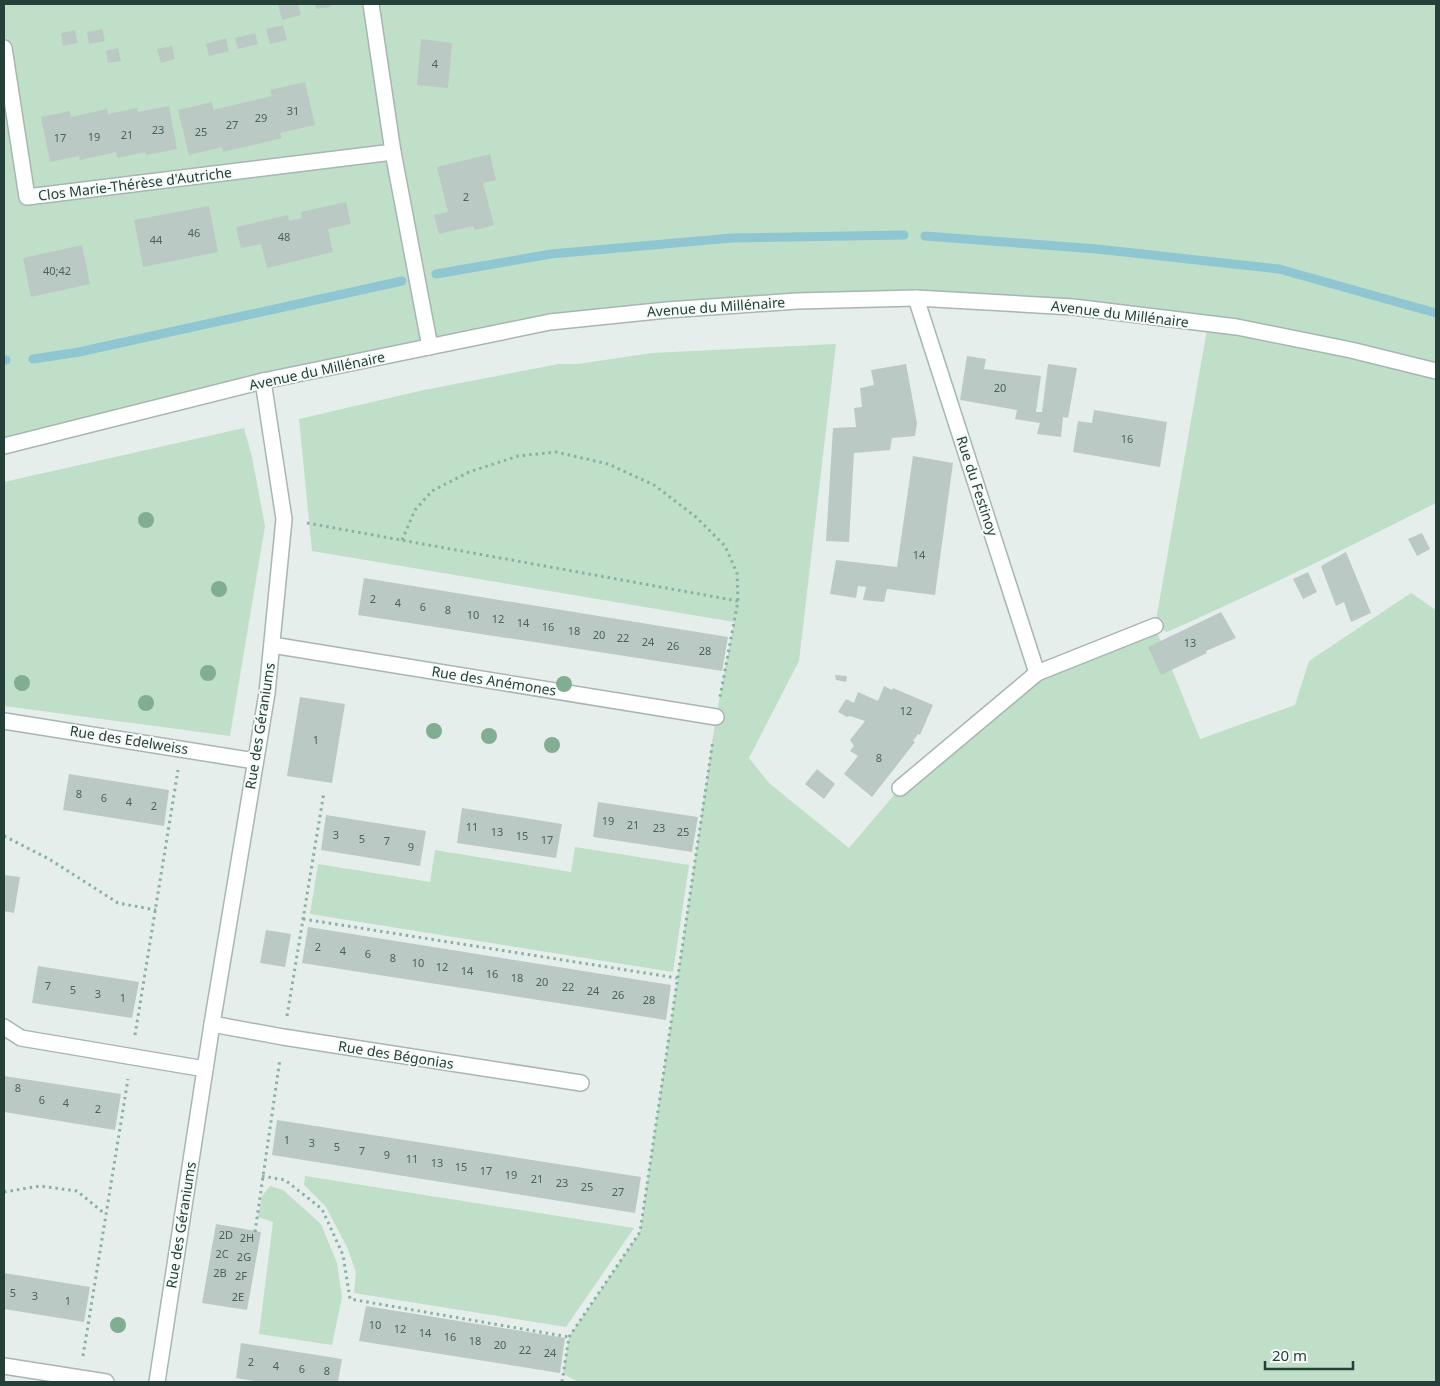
<svg xmlns="http://www.w3.org/2000/svg" width="1440" height="1386" font-family="'Noto Sans',sans-serif">
<rect width="100%" height="100%" fill="#e5eeea"/>
<g fill="#bfdfc8">
<path d="M4,4H1436V503C1347,548 1258,592 1167,632L1155,627L1200,739L1295,705L1309,661L1411,593L1436,610V1382H579L563,1374L569,1337L640,1232L716,717L734,622L312,551L299,419L424,390L559,364H578L652,353L836,344L799,661L749,758L769,783L849,848L900,788L1037,673L1155,626L1208,324L916,298L550,322L4,446Z"/>
<path d="M244,428L252,457L265,526L230,736L4,706V482Z"/>
<path d="M575,847L689,865L673,972L310,914L318,864L430,882L435,850L571,872Z"/>
<path d="M305,1176L634,1228L566,1327L354,1293L356,1272L347,1247L326,1207L304,1185Z"/>
<path d="M270,1186L283,1190L321,1224L337,1263L342,1297L332,1345L259,1334L273,1222L258,1217L262,1196Z"/>
</g>
<g fill="none" stroke-linecap="round" stroke-linejoin="round">
<g stroke="#8fc6d2" stroke-width="9">
<path d="M925,236L1097,249L1279,269L1436,313"/>
<path d="M436,274L551,254L732,238L904,235"/>
<path d="M33,359L79,352L402,281"/>
<path d="M4,360H6"/>
</g>
</g>
<g fill="#bbc9c4">
<path d="M278,4H298L301,15L282,20Z"/>
<path d="M315,4H331V7L316,9Z"/>
<path d="M283,25L287,40L270,44L266,29Z"/>
<path d="M102,29L105,41L89,44L87,32Z"/>
<path d="M75,30L78,43L63,46L61,33Z"/>
<path d="M255,33L258,44L238,49L235,38Z"/>
<path d="M226,38L229,51L209,56L206,44Z"/>
<path d="M421,39L452,43L448,88L417,85Z"/>
<path d="M172,46L175,59L161,63L157,49Z"/>
<path d="M118,48L121,61L108,63L106,51Z"/>
<path d="M305,82L315,125L280,133L282,138L223,152L222,147L189,155L178,110L212,102L213,110L272,96L270,90Z"/>
<path d="M169,106L177,149L146,155V152L117,158L116,152L80,160L79,156L50,162L41,117L70,111L71,117L107,109L108,114L137,108L138,112Z"/>
<path d="M490,154L496,180L483,183L494,225L475,230L473,226L439,234L434,215L448,212L437,167Z"/>
<path d="M346,202L351,224L328,229L333,252L267,268L261,244L241,248L236,227L288,215L289,221L302,218L301,212Z"/>
<path d="M209,206L218,252L143,267L134,220Z"/>
<path d="M82,245L90,284L31,297L23,258Z"/>
<path d="M967,356L986,359L984,369L1041,376L1036,412H1042L1048,364L1077,368L1068,418L1063,417L1061,437L1037,434L1040,423L1015,419L1017,410L960,400Z"/>
<path d="M906,364L917,423L915,436L892,438L890,450L854,453L849,542L826,541L833,428L856,427L854,408L862,407L860,388L874,385L871,370Z"/>
<path d="M1094,410L1167,422L1160,467L1073,452L1078,421L1092,423Z"/>
<path d="M913,456L953,463L935,595L887,589L884,602L863,600L866,587L858,586L856,598L830,594L836,560L897,567Z"/>
<path d="M1422,533L1430,549L1417,556L1408,539Z"/>
<path d="M1346,552L1371,613L1351,622L1344,602L1336,606L1321,566Z"/>
<path d="M1308,572L1317,592L1303,599L1293,579Z"/>
<path d="M364,578L728,637L722,671L358,615Z"/>
<path d="M1221,612L1236,638L1206,651L1207,653L1161,675L1148,647Z"/>
<path d="M835,675L847,676L846,682L836,680Z"/>
<path d="M884,686L892,690L893,688L933,705L920,735L918,734L913,741L915,742L872,797L844,774L858,756L850,751L854,746L850,740L865,721L850,716L847,717L838,712L846,699L854,703L858,692L878,701Z"/>
<path d="M300,697L345,704L332,783L287,776Z"/>
<path d="M817,769L835,784L824,799L805,784Z"/>
<path d="M69,774L169,790L164,826L63,810Z"/>
<path d="M598,802L698,817L692,852L593,837Z"/>
<path d="M462,808L562,824L556,858L457,843Z"/>
<path d="M326,815L426,831L420,866L321,850Z"/>
<path d="M4,875L20,877L14,913L4,911Z"/>
<path d="M308,927L671,985L666,1020L302,963Z"/>
<path d="M266,930L291,934L285,967L260,963Z"/>
<path d="M38,966L139,982L132,1018L32,1003Z"/>
<path d="M4,1076L121,1094L115,1130L4,1112Z"/>
<path d="M277,1120L641,1177L635,1213L272,1155Z"/>
<path d="M216,1224L261,1232L247,1310L202,1303Z"/>
<path d="M4,1273L90,1287L84,1322L4,1309Z"/>
<path d="M366,1306L565,1338L560,1373L359,1341Z"/>
<path d="M241,1343L342,1359L338,1382H261L236,1378Z"/>
</g>
<g fill="none" stroke-linecap="round" stroke-linejoin="round">
<defs>
<g id="service">
<path d="M272,645L716,717"/>
<path d="M4,721L255,761"/>
<path d="M212,1024L283,1037L581,1083"/>
<path d="M4,1027L21,1038L205,1069"/>
<path d="M4,1366L106,1382"/>
</g>
<g id="minor">
<path d="M371,4L393,152L430,347"/>
<path d="M4,48L27,197L393,152"/>
<path d="M916,298L1037,673L1155,626"/>
<path d="M4,446L263,381L550,322L667,310L797,301L916,298L1073,307L1237,327L1351,350L1436,371"/>
<path d="M900,788L1037,673"/>
<path d="M157,1382L212,1024L267,693L284,519L263,381"/>
</g>
</defs>
<use href="#service" stroke="#a7b6b1" stroke-width="18"/>
<use href="#minor" stroke="#a7b6b1" stroke-width="18"/>
<g stroke="#87b1a5" stroke-width="3" stroke-dasharray="2.5 4" stroke-linecap="butt">
<path d="M307,523L738,601L720,697"/>
<path d="M402,540L415,510L432,491L469,472L518,456L556,452L608,464L654,485L696,517L725,546L737,573L738,601"/>
<path d="M4,836L49,859L118,903L156,910"/>
<path d="M303,919L677,978"/>
<path d="M287,1016L324,792"/>
<path d="M135,1035L178,770"/>
<path d="M262,1176L285,1180L322,1209L343,1255L350,1299L569,1337"/>
<path d="M4,1192L40,1186L77,1191L105,1214"/>
<path d="M255,1232L280,1059"/>
<path d="M83,1356L128,1079"/>
<path d="M562,1382L569,1337L640,1232L713,740"/>
</g>
<use href="#service" stroke="#fff" stroke-width="15"/>
<use href="#minor" stroke="#fff" stroke-width="15"/>
</g>
<g fill="#81ad93">
<circle cx="146" cy="520" r="8"/>
<circle cx="219" cy="589" r="8"/>
<circle cx="208" cy="673" r="8"/>
<circle cx="22" cy="683" r="8"/>
<circle cx="564" cy="684" r="8"/>
<circle cx="146" cy="703" r="8"/>
<circle cx="434" cy="731" r="8"/>
<circle cx="489" cy="736" r="8"/>
<circle cx="552" cy="745" r="8"/>
<circle cx="118" cy="1325" r="8"/>
</g>
<g text-anchor="middle" stroke-width="4" stroke-linejoin="round" paint-order="stroke">
<g font-size="11" fill="#4a625c">
<text x="435" y="68">4</text>
<text x="293" y="115">31</text>
<text x="261" y="122">29</text>
<text x="232" y="129">27</text>
<text x="158" y="134">23</text>
<text x="201" y="136">25</text>
<text x="127" y="139">21</text>
<text x="94" y="141">19</text>
<text x="60" y="142">17</text>
<text x="466" y="201">2</text>
<text x="194" y="237">46</text>
<text x="284" y="241">48</text>
<text x="156" y="244">44</text>
<text x="57" y="275">40;42</text>
<text x="1000" y="392">20</text>
<text x="1127" y="443">16</text>
<text x="919" y="559">14</text>
<text x="373" y="603">2</text>
<text x="398" y="607">4</text>
<text x="423" y="611">6</text>
<text x="448" y="614">8</text>
<text x="473" y="619">10</text>
<text x="498" y="623">12</text>
<text x="523" y="627">14</text>
<text x="548" y="631">16</text>
<text x="574" y="635">18</text>
<text x="599" y="639">20</text>
<text x="623" y="642">22</text>
<text x="648" y="646">24</text>
<text x="1190" y="647">13</text>
<text x="673" y="650">26</text>
<text x="705" y="655">28</text>
<text x="906" y="715">12</text>
<text x="316" y="744">1</text>
<text x="879" y="762">8</text>
<text x="79" y="798">8</text>
<text x="104" y="802">6</text>
<text x="129" y="806">4</text>
<text x="154" y="810">2</text>
<text x="608" y="825">19</text>
<text x="633" y="829">21</text>
<text x="472" y="831">11</text>
<text x="659" y="832">23</text>
<text x="497" y="836">13</text>
<text x="683" y="836">25</text>
<text x="336" y="839">3</text>
<text x="522" y="840">15</text>
<text x="362" y="843">5</text>
<text x="547" y="844">17</text>
<text x="387" y="845">7</text>
<text x="411" y="851">9</text>
<text x="318" y="951">2</text>
<text x="343" y="955">4</text>
<text x="368" y="958">6</text>
<text x="393" y="962">8</text>
<text x="418" y="967">10</text>
<text x="442" y="971">12</text>
<text x="467" y="975">14</text>
<text x="492" y="978">16</text>
<text x="517" y="982">18</text>
<text x="542" y="986">20</text>
<text x="48" y="990">7</text>
<text x="568" y="991">22</text>
<text x="73" y="994">5</text>
<text x="593" y="995">24</text>
<text x="98" y="998">3</text>
<text x="618" y="999">26</text>
<text x="123" y="1002">1</text>
<text x="649" y="1004">28</text>
<text x="18" y="1092">8</text>
<text x="42" y="1104">6</text>
<text x="66" y="1107">4</text>
<text x="98" y="1113">2</text>
<text x="287" y="1144">1</text>
<text x="312" y="1147">3</text>
<text x="337" y="1151">5</text>
<text x="362" y="1155">7</text>
<text x="387" y="1159">9</text>
<text x="412" y="1163">11</text>
<text x="437" y="1167">13</text>
<text x="461" y="1171">15</text>
<text x="486" y="1175">17</text>
<text x="511" y="1179">19</text>
<text x="537" y="1183">21</text>
<text x="562" y="1187">23</text>
<text x="587" y="1191">25</text>
<text x="618" y="1196">27</text>
<text x="226" y="1239">2D</text>
<text x="247" y="1242">2H</text>
<text x="222" y="1258">2C</text>
<text x="244" y="1261">2G</text>
<text x="220" y="1277">2B</text>
<text x="241" y="1280">2F</text>
<text x="13" y="1297">5</text>
<text x="35" y="1300">3</text>
<text x="238" y="1301">2E</text>
<text x="68" y="1305">1</text>
<text x="375" y="1329">10</text>
<text x="400" y="1333">12</text>
<text x="425" y="1337">14</text>
<text x="450" y="1341">16</text>
<text x="475" y="1345">18</text>
<text x="500" y="1349">20</text>
<text x="525" y="1354">22</text>
<text x="550" y="1357">24</text>
<text x="251" y="1366">2</text>
<text x="276" y="1370">4</text>
<text x="302" y="1373">6</text>
<text x="327" y="1375">8</text>
</g>
<g font-size="14" fill="#244039" stroke="#f6faf8">
<text transform="translate(135 184) rotate(-7)" y="5">Clos Marie-Thérèse d'Autriche</text>
<text transform="translate(716 307) rotate(-4)" y="5">Avenue du Millénaire</text>
<text transform="translate(1120 314) rotate(7)" y="5">Avenue du Millénaire</text>
<text transform="translate(317 371) rotate(-12)" y="5">Avenue du Millénaire</text>
<text transform="translate(977 486) rotate(72)" y="5">Rue du Festinoy</text>
<text transform="translate(494 681) rotate(9)" y="5">Rue des Anémones</text>
<text transform="translate(260 726) rotate(-81)" y="5">Rue des Géraniums</text>
<text transform="translate(129 740) rotate(9)" y="5">Rue des Edelweiss</text>
<text transform="translate(396 1055) rotate(9)" y="5">Rue des Bégonias</text>
<text transform="translate(181 1225) rotate(-81)" y="5">Rue des Géraniums</text>
</g>
</g>
<rect width="1440" height="1386" fill="none" stroke="#244039" stroke-width="10"/>
<path d="M1265 1361v8h88v-8" fill="none" stroke="#244039" stroke-width="2.5"/>
<text x="1272" y="1361" font-size="15" fill="#244039" stroke="#f6faf8" stroke-width="4" paint-order="stroke">20 m</text>
</svg>
